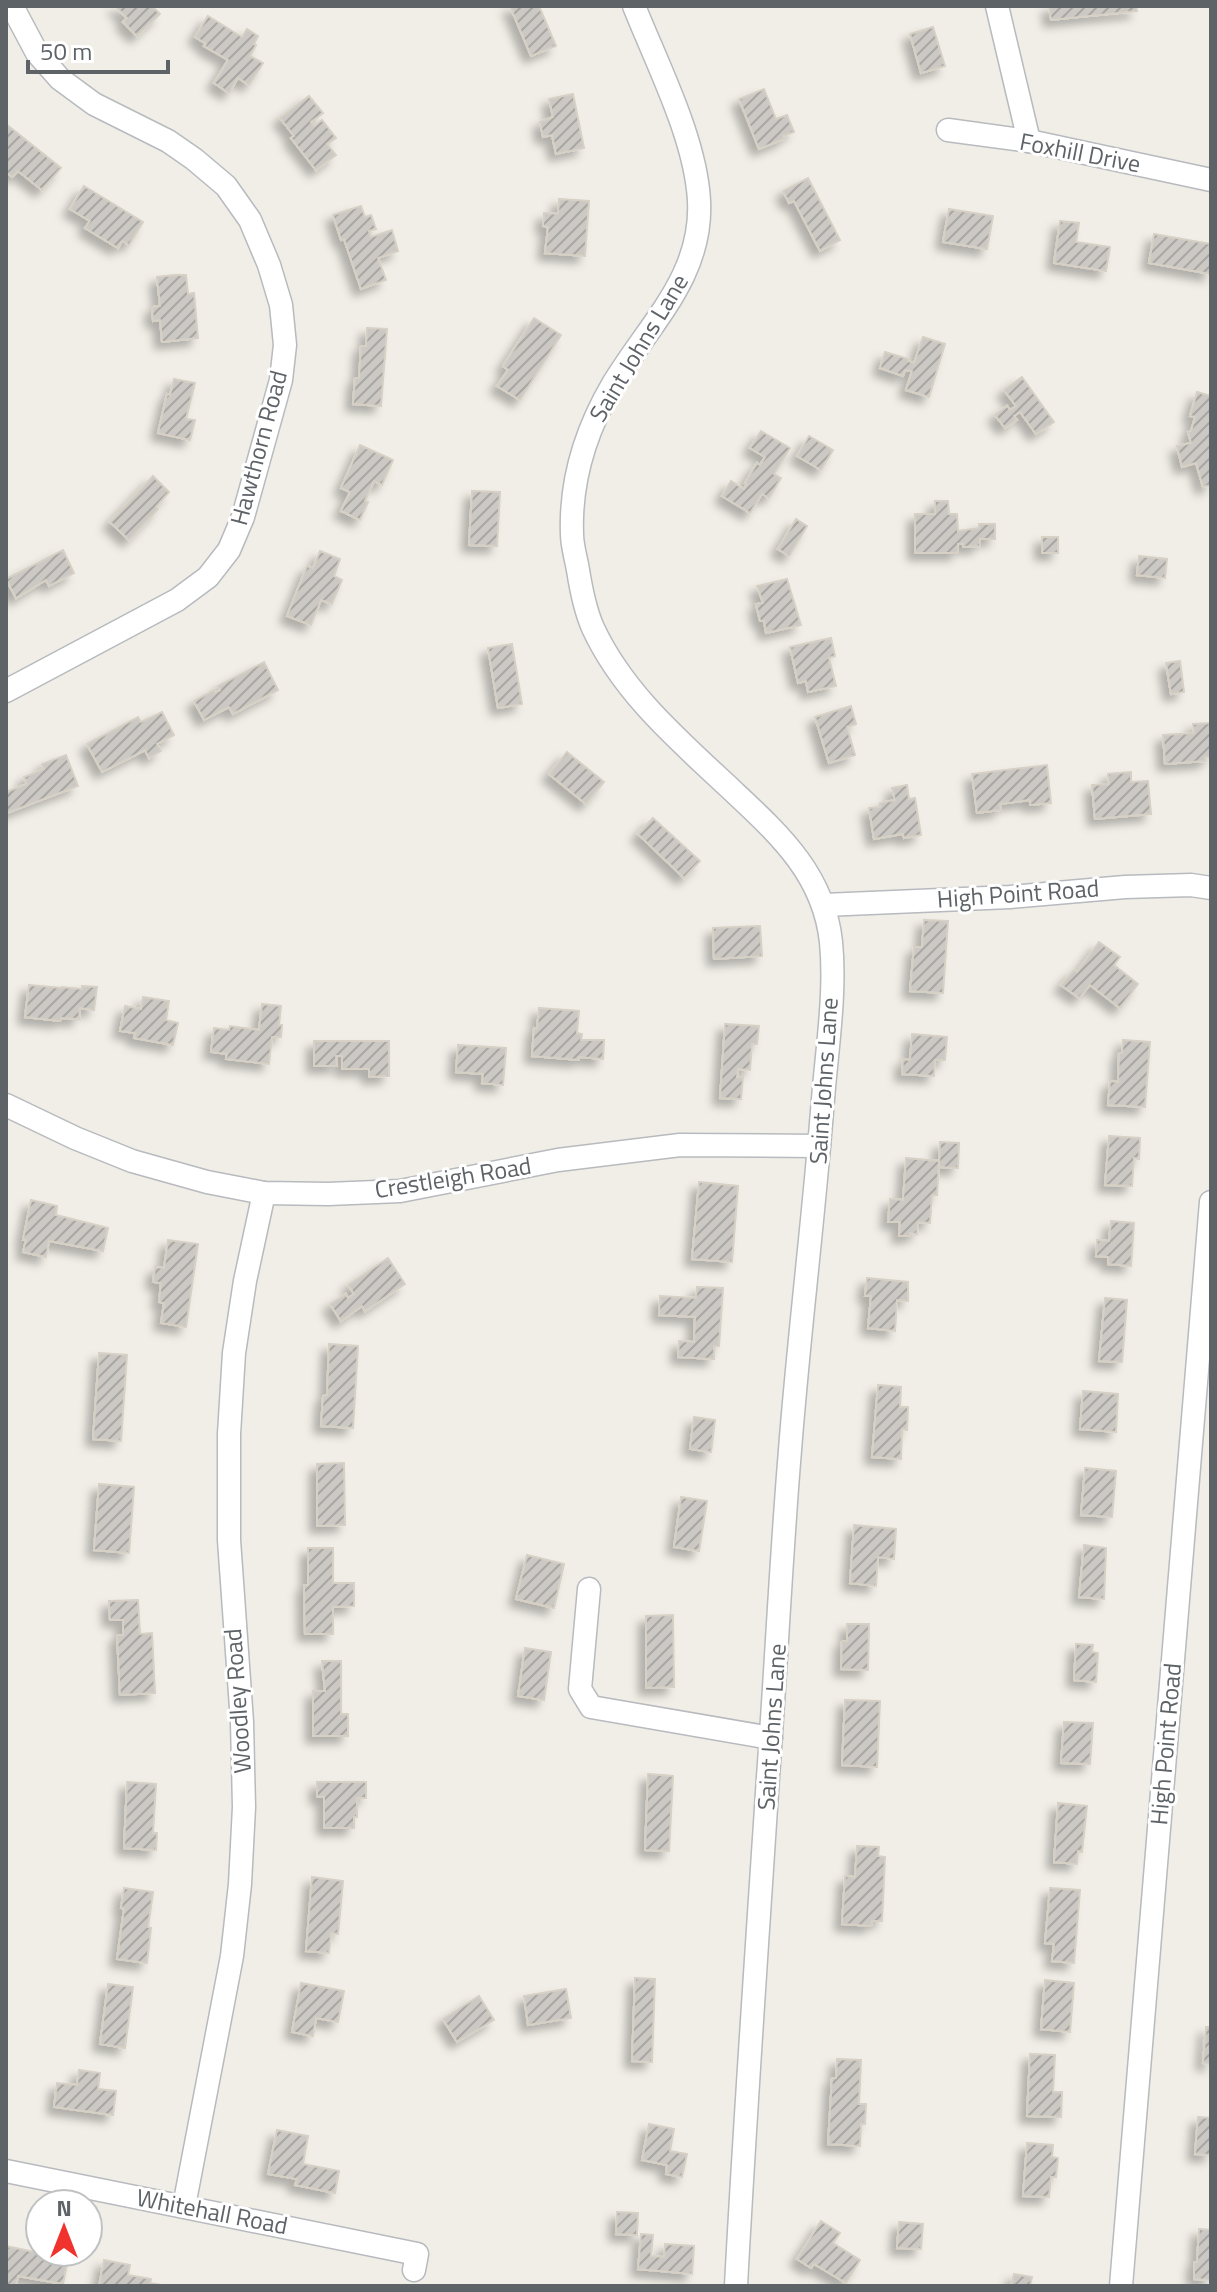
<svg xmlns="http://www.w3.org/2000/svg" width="1217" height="2292" font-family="'Titillium Web',sans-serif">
<defs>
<pattern id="building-hatch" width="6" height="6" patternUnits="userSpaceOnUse" patternTransform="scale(2)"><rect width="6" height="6" fill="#ccc9c4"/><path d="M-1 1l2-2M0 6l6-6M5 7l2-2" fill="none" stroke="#a9a7a3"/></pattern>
<filter id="shadow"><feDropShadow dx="-7" dy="7" stdDeviation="4" flood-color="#0004"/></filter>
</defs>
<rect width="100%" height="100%" fill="#f1eee7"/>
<g fill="url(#building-hatch)" stroke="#d6d0c5" stroke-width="2" filter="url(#shadow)">
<path d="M115,6H152L160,14L137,36L123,22L127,18Z"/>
<path d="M510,6H539L556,46L531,56Z"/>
<path d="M1049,6H1136L1137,11L1051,20Z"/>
<path d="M208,16L242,37L247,29L258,36L254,44L256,45L250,56L263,63L249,85L238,78L229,93L214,83L228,60L204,46L206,44L195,37Z"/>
<path d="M933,27L945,66L921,73L910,34Z"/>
<path d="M764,89L776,119L787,115L794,132L783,136L784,139L759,149L739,99Z"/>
<path d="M573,94L584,148L556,154L552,135L543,137L540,122L553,117L549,99Z"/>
<path d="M309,96L323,113L311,122L314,126L322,120L336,138L327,144L336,155L316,170L291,138L294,136L280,118Z"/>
<path d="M6,124L61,168L42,190L18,171L12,177L6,172Z"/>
<path d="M808,178L840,240L820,251L794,201L789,203L783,191Z"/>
<path d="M84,186L143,222L129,245L122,241L118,248L85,228L90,221L70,209Z"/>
<path d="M559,199L589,201L585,256L545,253L548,227L543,226L544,213L558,214Z"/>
<path d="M361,206L365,217L371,215L376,229L369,231L371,237L392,230L398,251L378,258L386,280L361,289L344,239L341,240L333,215Z"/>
<path d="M949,209L993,216L987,249L943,242Z"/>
<path d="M1060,221L1079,223L1076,242L1110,247L1106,271L1054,263Z"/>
<path d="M1154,234L1211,244V274L1149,263Z"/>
<path d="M175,275H186L188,294L194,293L198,338L162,342L160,320L153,321L152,307L160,306L157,277Z"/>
<path d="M534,318L561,335L520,400L497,386L508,370L503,366Z"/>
<path d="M367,328L387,329L381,406L353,404L355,378H359L361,346H366Z"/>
<path d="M923,337L945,344L929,397L906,390L912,371L905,370L903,376L880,368L885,352L909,359L908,361L914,363Z"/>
<path d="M1022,377L1054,422L1036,434L1020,412L1014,416L1017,420L1005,428L995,415L1007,406L1010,410L1016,406L1004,390Z"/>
<path d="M174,379L195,383L186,419L195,420L190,440L158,433L167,394L170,395Z"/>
<path d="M1197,392L1211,396V485L1203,487L1196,463L1182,467L1177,446L1191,443L1188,432L1191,431L1195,417L1190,416Z"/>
<path d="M761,431L790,448L774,474L781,478L769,498L762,494L750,513L722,496L731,481L744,489L747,484L745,483L757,463L760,465L765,457L750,448Z"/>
<path d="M809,436L833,450L821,470L797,456Z"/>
<path d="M360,445L393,460L382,485L374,481L365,501L368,502L360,520L341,511L350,492L341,488Z"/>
<path d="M153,476L169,492L156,507L158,509L129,540L110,522Z"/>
<path d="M472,491L500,492L497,546L469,545Z"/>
<path d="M935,501H948L949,514H957L958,531L979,528V524H995V539H980V546L963,547V544H958V553H915V514H935Z"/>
<path d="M796,519L807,526L789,556L778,549Z"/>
<rect x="1042" y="537" width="16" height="16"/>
<path d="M63,550L74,573L49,586L46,580L16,598L6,579Z"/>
<path d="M320,551L340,559L334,576L342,580L332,604L321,600L311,625L287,616L307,566L313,568Z"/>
<path d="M1139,556L1167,559L1165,578L1137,575Z"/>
<path d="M787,579L801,625L766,633L764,621H760L756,604L763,603L757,586Z"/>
<path d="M831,638L835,656L829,658L836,686L808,692L806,681L798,683L790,647Z"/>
<path d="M512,644L522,704L498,708L488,648Z"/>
<path d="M1180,661L1184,692L1171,694L1166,663Z"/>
<path d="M264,662L278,690L233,714L229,707L204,720L194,701L214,690L215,693L220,690L218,686Z"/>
<path d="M851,706L856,724L847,727L855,755L829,763L815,717Z"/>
<path d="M162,712L174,735L157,744L161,751L149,758L145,750L102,772L87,744L138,717L141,722Z"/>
<path d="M1211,723V757H1205V761L1165,764L1163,735L1194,733L1193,724Z"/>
<path d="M567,752L604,782L586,804L549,774Z"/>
<path d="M66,755L78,786L7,813L6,792L27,784L24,777L44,769L42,764Z"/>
<path d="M1047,765L1051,803L1030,805V800L1000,804L1001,810L977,813L972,774Z"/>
<path d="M1131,772V782L1148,781L1151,814L1095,819L1092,785L1109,784L1108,774Z"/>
<path d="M907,785L909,799L915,798L921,835L904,838L903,834L874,839L869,808L880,807V803L895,800L892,788Z"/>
<path d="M653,818L700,861L684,878L638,834Z"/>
<path d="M924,920L948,921L943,993L910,991L914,947H922Z"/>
<path d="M760,926L762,956L714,959L713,928Z"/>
<path d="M1099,942L1120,957L1114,965L1138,984L1120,1008L1090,985L1079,998L1061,985L1074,970L1077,972Z"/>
<path d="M29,985L62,988V987L82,989V986L97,987L94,1010L80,1008L79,1019L61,1018L60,1021L25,1017Z"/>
<path d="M143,997L169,1001L166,1020L178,1023L173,1045L134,1038L135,1033L120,1031L125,1006L141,1009Z"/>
<path d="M262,1004L281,1006L279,1025H282L281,1037H272L269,1064L226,1059L227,1054L211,1052L214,1028L229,1030L230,1026L259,1030Z"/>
<path d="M539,1008L579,1011L577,1033L582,1034L581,1040H604L603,1059L579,1057V1060L532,1056L534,1028L537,1029Z"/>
<path d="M725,1024L759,1026L757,1044H752L750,1070L738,1069L737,1077H743L741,1099L720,1098Z"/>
<path d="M912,1034L947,1037L945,1060H935L934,1076L902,1074L903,1059L910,1060Z"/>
<path d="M1123,1040L1150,1042L1145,1107L1108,1105L1110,1081L1118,1082L1119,1053H1122Z"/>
<path d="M314,1041H389V1076L369,1077V1069H342V1056H336L337,1066H314Z"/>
<path d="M458,1045L506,1048L503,1085L482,1083L483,1074L456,1072Z"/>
<path d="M1109,1136L1140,1138L1139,1159L1134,1158L1132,1186L1105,1185Z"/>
<path d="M940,1142L959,1143L958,1168L939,1167Z"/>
<path d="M906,1158L939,1161L937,1195H932L930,1223L918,1222L917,1234L910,1233V1236H899L900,1222H888L890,1199L903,1200Z"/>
<path d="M699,1182L738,1186L732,1262L692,1259Z"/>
<path d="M31,1200L57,1206L56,1215L108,1228L103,1251L49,1241L46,1257L23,1252L26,1240H23Z"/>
<path d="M1111,1221L1134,1223L1131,1266L1108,1264V1257L1096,1256L1097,1240L1109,1241Z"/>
<path d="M168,1240L198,1244L186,1327L161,1323L164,1303L159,1302L161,1283L153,1282L155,1267L164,1268Z"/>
<path d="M388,1258L405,1284L365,1311L362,1306L341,1321L330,1304L346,1294L348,1298L354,1294L348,1285Z"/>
<path d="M867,1278L908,1282V1301L897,1300L895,1331L868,1328L871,1296H865Z"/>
<path d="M697,1287L723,1288L719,1346H714V1359L678,1357L679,1341L694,1342L695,1317L659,1315L660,1296L696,1298Z"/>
<path d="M1105,1298L1127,1300L1122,1362L1099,1361Z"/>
<path d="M329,1344L358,1346L353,1428L321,1426L323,1396L327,1395Z"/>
<path d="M99,1353L127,1355L121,1441L93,1439Z"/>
<path d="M878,1385L901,1387L900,1407H908L907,1430L902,1429L901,1459L872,1457Z"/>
<path d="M1083,1391L1118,1394L1116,1432L1080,1429Z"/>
<path d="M694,1417L715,1420L711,1452L690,1449Z"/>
<path d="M344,1463L345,1525L317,1526V1464Z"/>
<path d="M1085,1468L1116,1471L1112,1517L1081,1515Z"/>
<path d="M99,1484L134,1487L129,1553L94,1550Z"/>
<path d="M681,1497L707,1501L699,1551L674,1547Z"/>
<path d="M854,1525L896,1529L894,1559L878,1557L876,1586L850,1583Z"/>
<path d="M1084,1545L1106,1548L1104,1599L1079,1597Z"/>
<path d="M308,1548H333V1583H354V1606L333,1607V1634H305L304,1585H308Z"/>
<path d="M527,1555L564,1564L554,1608L516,1599Z"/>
<path d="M138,1600L140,1634L152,1633L155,1693L120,1695L117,1635H123V1620H110L109,1601Z"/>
<path d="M673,1615L674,1687L646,1688V1616Z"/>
<path d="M847,1624H869L868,1670L841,1669L842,1641H847Z"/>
<path d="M1076,1644L1093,1645L1092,1652L1098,1653L1096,1682L1074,1680Z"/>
<path d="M525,1648L551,1652L544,1700L518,1696Z"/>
<path d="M322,1661H341V1714H348V1736H313V1691H325Z"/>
<path d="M845,1700L880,1701L877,1767L842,1765Z"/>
<path d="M1064,1722L1093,1723L1090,1764L1061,1763Z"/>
<path d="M648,1774L673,1776L669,1851L645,1850Z"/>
<path d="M127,1782L156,1784L153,1833H157L156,1850L124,1848Z"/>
<path d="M317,1782H366V1798H357V1817H354V1828H324V1797H317Z"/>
<path d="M1058,1803L1087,1806L1082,1852L1078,1851L1077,1864L1054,1862Z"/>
<path d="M857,1846L879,1847L878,1856L885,1857L882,1921H872L871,1926L842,1924L845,1876L855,1877Z"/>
<path d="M312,1877L343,1881L338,1934L331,1933L329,1953L306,1951Z"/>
<path d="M124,1888L153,1892L148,1927L151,1928L147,1963L117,1959L124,1909L121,1908Z"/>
<path d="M1050,1888L1080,1890L1074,1963L1052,1961L1054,1944L1045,1943Z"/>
<path d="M635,1978L655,1979L652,2062L632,2061Z"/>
<path d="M1045,1980L1074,1983L1070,2032L1041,2029Z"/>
<path d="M301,1983L344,1991L338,2022L316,2018L313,2036L292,2032Z"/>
<path d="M108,1984L133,1987L125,2048L100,2044Z"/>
<path d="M566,1989L571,2018L528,2025L524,1996Z"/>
<path d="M479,1996L494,2020L457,2042L443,2019Z"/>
<path d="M1206,2027H1211V2064L1203,2063Z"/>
<path d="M1030,2054L1055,2055L1053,2092H1062L1061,2117L1027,2116Z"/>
<path d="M837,2059L861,2060L859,2104H866L865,2124H861L860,2146L828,2144L832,2078H836Z"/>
<path d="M79,2070L100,2073L98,2089L116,2091L113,2115L54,2107L57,2083L77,2085Z"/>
<path d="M1198,2117L1211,2118V2155L1195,2154Z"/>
<path d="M649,2124L674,2129L670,2151L687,2154L682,2177L666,2174L667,2165L642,2160Z"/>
<path d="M277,2130L308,2136L303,2164L339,2171L335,2193L295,2185L297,2179L268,2174Z"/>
<path d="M1027,2143L1053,2145L1052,2157L1058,2158L1056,2177H1051L1049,2197L1023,2196Z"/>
<path d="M617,2212L638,2213L637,2235L616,2234Z"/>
<path d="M821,2221L840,2233L833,2243L860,2260L846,2283L814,2264L811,2268L797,2259Z"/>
<path d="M899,2222L923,2224L921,2249L897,2248Z"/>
<path d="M1199,2229L1211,2230V2280L1194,2279V2262H1197Z"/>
<path d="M641,2234L653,2235L651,2256L664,2257L665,2244L694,2246L692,2274L638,2269Z"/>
<path d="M6,2246L44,2254L45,2252H56L69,2254L63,2284L18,2276L16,2286L6,2285Z"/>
<path d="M104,2260L130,2265L128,2275L151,2279L150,2283L167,2286H99Z"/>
<path d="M1014,2274L1032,2277L1030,2286H1011Z"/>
</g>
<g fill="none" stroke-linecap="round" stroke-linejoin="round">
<defs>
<g id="minor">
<path d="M634,6C657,64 696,139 699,201C703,276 649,324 613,384C586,430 570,480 572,534C572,546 576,558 578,570C581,589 585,610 593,628C624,695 682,743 735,793C781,836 824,876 831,942C836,992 827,1049 823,1099C814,1216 799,1333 790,1450C781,1559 776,1668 768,1777C757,1947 745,2116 736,2286"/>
<path d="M997,6L1029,141"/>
<path d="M948,130L1029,141L1211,180"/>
<path d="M6,691L177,600L208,577L229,550L243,517L281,380L285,345L281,305L269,265L250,220L226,186L194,159L168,141L94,104L60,79L37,53L12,6"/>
<path d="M824,905L1010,897L1125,887L1191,885L1211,888"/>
<path d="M6,1105L75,1138L132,1161L207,1182L264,1193L328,1194L400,1191L558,1160L680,1145L819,1146"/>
<path d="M589,1589L580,1689L591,1707L771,1738"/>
<path d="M6,2171L417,2254L414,2270"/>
<path d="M184,2206L232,1956L240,1884L244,1807L242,1722L229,1540V1434L234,1353L245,1281L264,1193"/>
<path d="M1121,2286L1211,1202"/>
</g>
</defs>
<use href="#minor" stroke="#b7babe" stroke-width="25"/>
<use href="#minor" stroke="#fff" stroke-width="22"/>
</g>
<g text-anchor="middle" stroke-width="6" stroke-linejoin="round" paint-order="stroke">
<g font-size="24" fill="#5e6368" stroke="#fff">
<text transform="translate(1080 153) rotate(11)" y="8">Foxhill Drive</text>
<text transform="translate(639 348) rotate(-59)" y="8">Saint Johns Lane</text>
<text transform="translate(259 448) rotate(-75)" y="8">Hawthorn Road</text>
<text transform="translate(1018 894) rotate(-4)" y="8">High Point Road</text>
<text transform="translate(824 1081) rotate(-86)" y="8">Saint Johns Lane</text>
<text transform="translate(453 1178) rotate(-9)" y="8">Crestleigh Road</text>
<text transform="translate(238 1701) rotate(-94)" y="8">Woodley Road</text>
<text transform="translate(772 1727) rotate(-86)" y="8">Saint Johns Lane</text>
<text transform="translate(1166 1744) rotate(-85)" y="8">High Point Road</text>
<text transform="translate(212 2212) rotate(11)" y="8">Whitehall Road</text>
</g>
</g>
<rect width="1217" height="2292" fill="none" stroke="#5e6368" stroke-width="16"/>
<g transform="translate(64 2228)"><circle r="38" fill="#ffffff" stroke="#bfc1c3" stroke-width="2"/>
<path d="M0-6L14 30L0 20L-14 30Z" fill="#f0342d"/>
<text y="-12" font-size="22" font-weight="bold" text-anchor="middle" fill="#5e6368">N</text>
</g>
<path d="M28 60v12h140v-12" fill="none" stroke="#5e6368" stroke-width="4"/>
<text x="40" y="60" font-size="24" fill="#5e6368" stroke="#ffffff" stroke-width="6" paint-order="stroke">50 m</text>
</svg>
